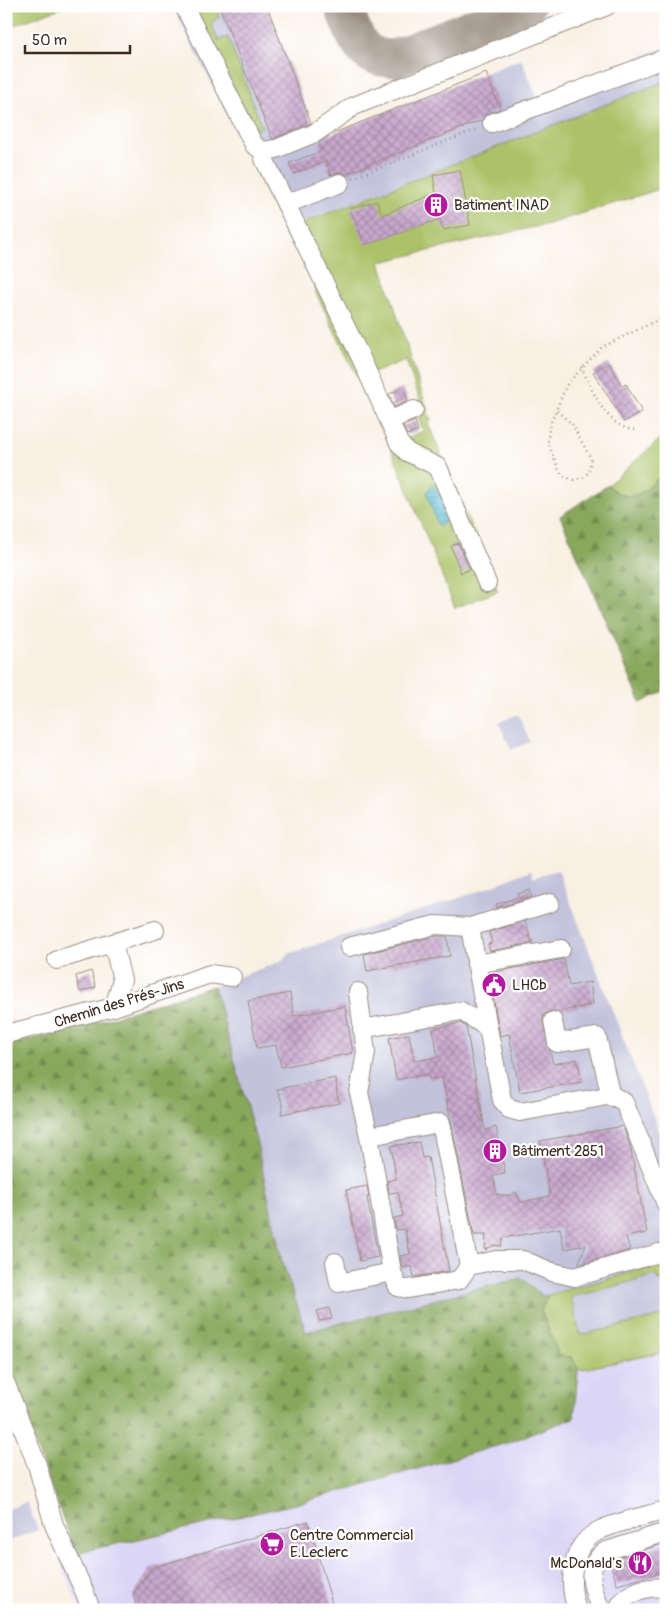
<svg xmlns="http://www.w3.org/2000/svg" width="672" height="1616" font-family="Pangolin,sans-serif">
<defs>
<pattern id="forest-firs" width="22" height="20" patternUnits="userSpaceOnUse" patternTransform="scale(1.25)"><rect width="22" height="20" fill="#88a85c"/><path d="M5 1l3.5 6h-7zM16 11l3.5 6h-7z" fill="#70894b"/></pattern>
<pattern id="water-rules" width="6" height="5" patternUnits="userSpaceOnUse" patternTransform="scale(1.25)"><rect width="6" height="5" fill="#55b9d3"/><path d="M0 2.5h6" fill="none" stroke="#4897ab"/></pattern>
<pattern id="building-cross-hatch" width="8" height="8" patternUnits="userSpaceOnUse" patternTransform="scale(1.25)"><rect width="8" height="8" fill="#c9a7ce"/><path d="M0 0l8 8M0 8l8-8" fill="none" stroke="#a488a7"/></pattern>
</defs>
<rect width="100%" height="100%" fill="#fff"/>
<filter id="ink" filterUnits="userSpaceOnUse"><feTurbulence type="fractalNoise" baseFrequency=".02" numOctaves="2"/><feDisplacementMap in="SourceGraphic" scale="10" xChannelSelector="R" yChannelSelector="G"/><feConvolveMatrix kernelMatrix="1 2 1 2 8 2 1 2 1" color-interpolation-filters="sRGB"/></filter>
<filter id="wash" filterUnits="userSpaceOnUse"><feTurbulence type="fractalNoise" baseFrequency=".0096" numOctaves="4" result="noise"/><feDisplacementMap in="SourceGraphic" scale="20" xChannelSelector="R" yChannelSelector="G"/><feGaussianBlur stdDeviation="1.12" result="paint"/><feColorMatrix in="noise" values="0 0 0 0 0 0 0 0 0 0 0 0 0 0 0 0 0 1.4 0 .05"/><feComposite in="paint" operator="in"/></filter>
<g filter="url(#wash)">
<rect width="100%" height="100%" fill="#f9f0e3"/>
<path fill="#dcd6f6" d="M666,1352V1610H81L58,1558L296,1504L574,1418L578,1370Z"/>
<g fill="#c2c2dc">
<path d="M173,6H267L318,139L521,59L537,97L666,47V81L284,229Z"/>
<path d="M518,714L530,742L511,750L499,722Z"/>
<path d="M532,870L533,877L558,870L666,1149V1315L579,1335L569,1289L543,1296L521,1278L306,1333L281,1258L256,1140L214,986L279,962L291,953L471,894Z"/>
<path d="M27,1502L38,1530L6,1542V1510Z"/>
</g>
<g fill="#abc267" stroke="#737642">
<path d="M6,6H66L6,28Z"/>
<path d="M193,6H215L219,17L211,23L218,40L228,37L262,127L255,130Z"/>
<path d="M666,81V187L552,223L380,262L431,421L428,423L498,591L455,608L384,431L314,289L318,280L396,444L423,431L418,417L425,415L406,360L373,373L301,228L305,222Z"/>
<path d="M666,434V471C647,488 631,509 608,485Z"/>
<path d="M662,1264L665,1279L658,1281L656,1275L585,1294L571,1296L580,1335L666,1315V1352L578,1370L572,1357L559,1356L541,1310L548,1295Z"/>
</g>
<g fill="url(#forest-firs)" stroke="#62693d">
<path d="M666,471V690L641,703L560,516L608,485C631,509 647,488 666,471Z"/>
<path d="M214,986L256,1140L281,1258L306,1332L521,1278L543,1296L548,1295L541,1311L559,1356L572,1357L578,1370L574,1418L507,1443L296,1504L76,1553L6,1368V1044C77,1032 145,1006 214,986Z"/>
</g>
<path fill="url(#water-rules)" stroke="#487278" d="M432,484L443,499L448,513L445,522L438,527L427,493Z"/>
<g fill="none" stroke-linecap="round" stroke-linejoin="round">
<path stroke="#9a8d80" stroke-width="38" d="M343,6C355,35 359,61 396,58L526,6"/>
</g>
<g id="blocks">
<g fill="url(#building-cross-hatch)">
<path d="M219,6H267L311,123L272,139Z"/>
<path d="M486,73L500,109L488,113L482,120L345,174L341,172L331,175L326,161L294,174L289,163L322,151L319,143L334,133Z"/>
<path d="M460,170L470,225L443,230L440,219L365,245L350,209L377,201L382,215L436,193L433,175Z"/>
<path d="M609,363L622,386L626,384L642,412L624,422L593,372Z"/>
<path d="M403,388L408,401L394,407L389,394Z"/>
<path d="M415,421L418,431L407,435L403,426Z"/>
<path d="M458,543L470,569L461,573L451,546Z"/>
<path d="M530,890L532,897L497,908L496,904L519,897L518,894Z"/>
<path d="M525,921L532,943L490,951L488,944L492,943L489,932Z"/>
<path d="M436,936H447L450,956L367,971L364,954Z"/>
<path d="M564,959L569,986L590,982L593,1004L558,1012L551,1011L543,1015V1023L553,1064L577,1059L582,1082L520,1092L509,1034L500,1036L489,973Z"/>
<path d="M91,971L96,987L80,992L76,976Z"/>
<path d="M290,993L294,1016L345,1006L353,1053L281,1067L276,1045L257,1048L248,1001Z"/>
<path d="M460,1023L466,1027L485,1130L496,1127L505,1173L493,1175L497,1195H511L516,1192L521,1202L550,1196L540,1141L623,1126L630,1146L647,1233L626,1237L630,1250L578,1265L586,1245L564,1249L560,1228L503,1238L501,1246L494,1245L485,1250L486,1235H474L442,1077L429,1079L428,1074L396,1080L389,1038L409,1034L414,1061L438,1057L433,1029Z"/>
<path d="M336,1078L337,1095L340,1103L281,1114L283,1105L277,1089Z"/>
<path d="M419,1142L422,1158L428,1157L449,1271L414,1277L412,1266L402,1268L400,1256L410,1254L405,1229L396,1230L394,1218L403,1216L398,1192L389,1193L387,1181L396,1179L391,1146Z"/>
<path d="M367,1186L369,1197H367L378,1257L360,1261L346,1190Z"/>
<path d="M329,1308L332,1319L319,1321L317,1311Z"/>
<path d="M308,1521L334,1610H137L133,1595L151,1568Z"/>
<path d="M666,1543V1571L617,1585L610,1562L611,1560Z"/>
</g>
</g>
</g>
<g filter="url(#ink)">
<use href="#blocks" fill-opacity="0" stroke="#9a8d80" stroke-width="1"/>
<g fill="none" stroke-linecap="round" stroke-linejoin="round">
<defs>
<g id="minor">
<path d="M184,6L254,145L263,151L276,149L315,133L354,106L607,6"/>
<path d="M492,123L666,58"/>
<path d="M263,151L264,159L361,358L399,443L407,452L438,467L487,583"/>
<path d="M286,204L340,183"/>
<path d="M390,420L414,410"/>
<path d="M113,943L122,980L114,1007"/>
<path d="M349,947L435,925L470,927"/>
<path d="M57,960L155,930"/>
<path d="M476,964L561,949"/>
<path d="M358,992L366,1052L359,1093L369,1136"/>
<path d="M553,1021L557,1043L597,1037L611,1097"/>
<path d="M488,1028L470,927L550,903"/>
<path d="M362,1029L461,1011L488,1028L502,1100L509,1109L520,1112L607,1096L615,1097L624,1102L666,1204"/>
<path d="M6,1034L114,1007L210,974L232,977"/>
<path d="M335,1262L339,1283L392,1272"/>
<path d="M469,1266L441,1123L369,1136L392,1272L398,1287L408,1289L459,1280L469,1266L496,1260H523L552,1272L575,1277L659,1253L666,1254"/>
<path d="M6,1384L37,1465L54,1525L85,1593L91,1610"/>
<path d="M577,1610C567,1581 571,1543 602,1529C622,1521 645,1516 666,1510"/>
<path d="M601,1610C592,1588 583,1567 606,1551L666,1532"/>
<path d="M617,1610C627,1591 645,1586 666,1588"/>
</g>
</defs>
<use href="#minor" stroke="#9a8d80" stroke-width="20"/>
<g stroke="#9a8d80" stroke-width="2.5" stroke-dasharray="1 4" stroke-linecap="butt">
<path d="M353,178L478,129"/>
<path d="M581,367C594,392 606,430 638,430"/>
<path d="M557,411L572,424L591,459L589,472L582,478L573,480L563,476L558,468L548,443L549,427L567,384L602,347L666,316"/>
</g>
<use href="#minor" stroke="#fff" stroke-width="18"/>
</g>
</g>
<defs>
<symbol id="building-disc" viewBox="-11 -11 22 22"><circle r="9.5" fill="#b5179e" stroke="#fff"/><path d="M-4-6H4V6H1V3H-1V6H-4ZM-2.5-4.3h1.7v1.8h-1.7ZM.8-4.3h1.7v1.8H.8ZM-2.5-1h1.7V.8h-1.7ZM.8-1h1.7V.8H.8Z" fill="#fff"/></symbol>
<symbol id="civic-disc" viewBox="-11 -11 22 22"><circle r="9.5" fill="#b5179e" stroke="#fff"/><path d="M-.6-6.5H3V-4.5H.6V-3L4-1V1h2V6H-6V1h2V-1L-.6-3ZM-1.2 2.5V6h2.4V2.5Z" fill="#fff"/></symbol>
<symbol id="supermarket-disc" viewBox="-11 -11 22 22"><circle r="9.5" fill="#b5179e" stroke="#fff"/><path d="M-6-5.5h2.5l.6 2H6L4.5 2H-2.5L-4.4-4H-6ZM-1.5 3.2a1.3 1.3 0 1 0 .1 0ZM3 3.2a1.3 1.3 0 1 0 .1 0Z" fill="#fff"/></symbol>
<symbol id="restaurant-disc" viewBox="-11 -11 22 22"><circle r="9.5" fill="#b5179e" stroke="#fff"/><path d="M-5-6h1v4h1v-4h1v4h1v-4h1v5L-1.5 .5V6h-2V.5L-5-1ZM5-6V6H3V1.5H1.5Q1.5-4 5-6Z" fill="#fff"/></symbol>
</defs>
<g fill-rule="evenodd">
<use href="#building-disc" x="422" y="191" width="28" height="28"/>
<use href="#civic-disc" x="480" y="971" width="28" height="28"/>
<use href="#building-disc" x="481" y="1137" width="28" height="28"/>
<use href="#supermarket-disc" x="258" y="1530" width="28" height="28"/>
<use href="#restaurant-disc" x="626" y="1549" width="28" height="28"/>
</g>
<g text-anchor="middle" stroke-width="4.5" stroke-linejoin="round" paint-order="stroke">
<g font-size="15" fill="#3b2a1e" stroke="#fff" text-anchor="start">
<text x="454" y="210">Batiment INAD</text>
<text x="512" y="990">LHCb</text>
<text x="512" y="1156">Bâtiment 2851</text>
<text x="290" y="1540">Centre Commercial<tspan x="290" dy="17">E.Leclerc</tspan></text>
<text x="622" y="1568" text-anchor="end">McDonald's</text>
</g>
<g font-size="15" fill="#3b2a1e" stroke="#fff">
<text transform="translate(119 1003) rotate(-17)" y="5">Chemin des Prés-Jins</text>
</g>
</g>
<rect width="672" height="1616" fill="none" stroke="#fff" stroke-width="25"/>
<path d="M25 45v8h105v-8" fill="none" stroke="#3b2a1e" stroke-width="2.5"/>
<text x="32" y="45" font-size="15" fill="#3b2a1e" stroke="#ffffff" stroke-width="4" paint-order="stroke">50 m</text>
</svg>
